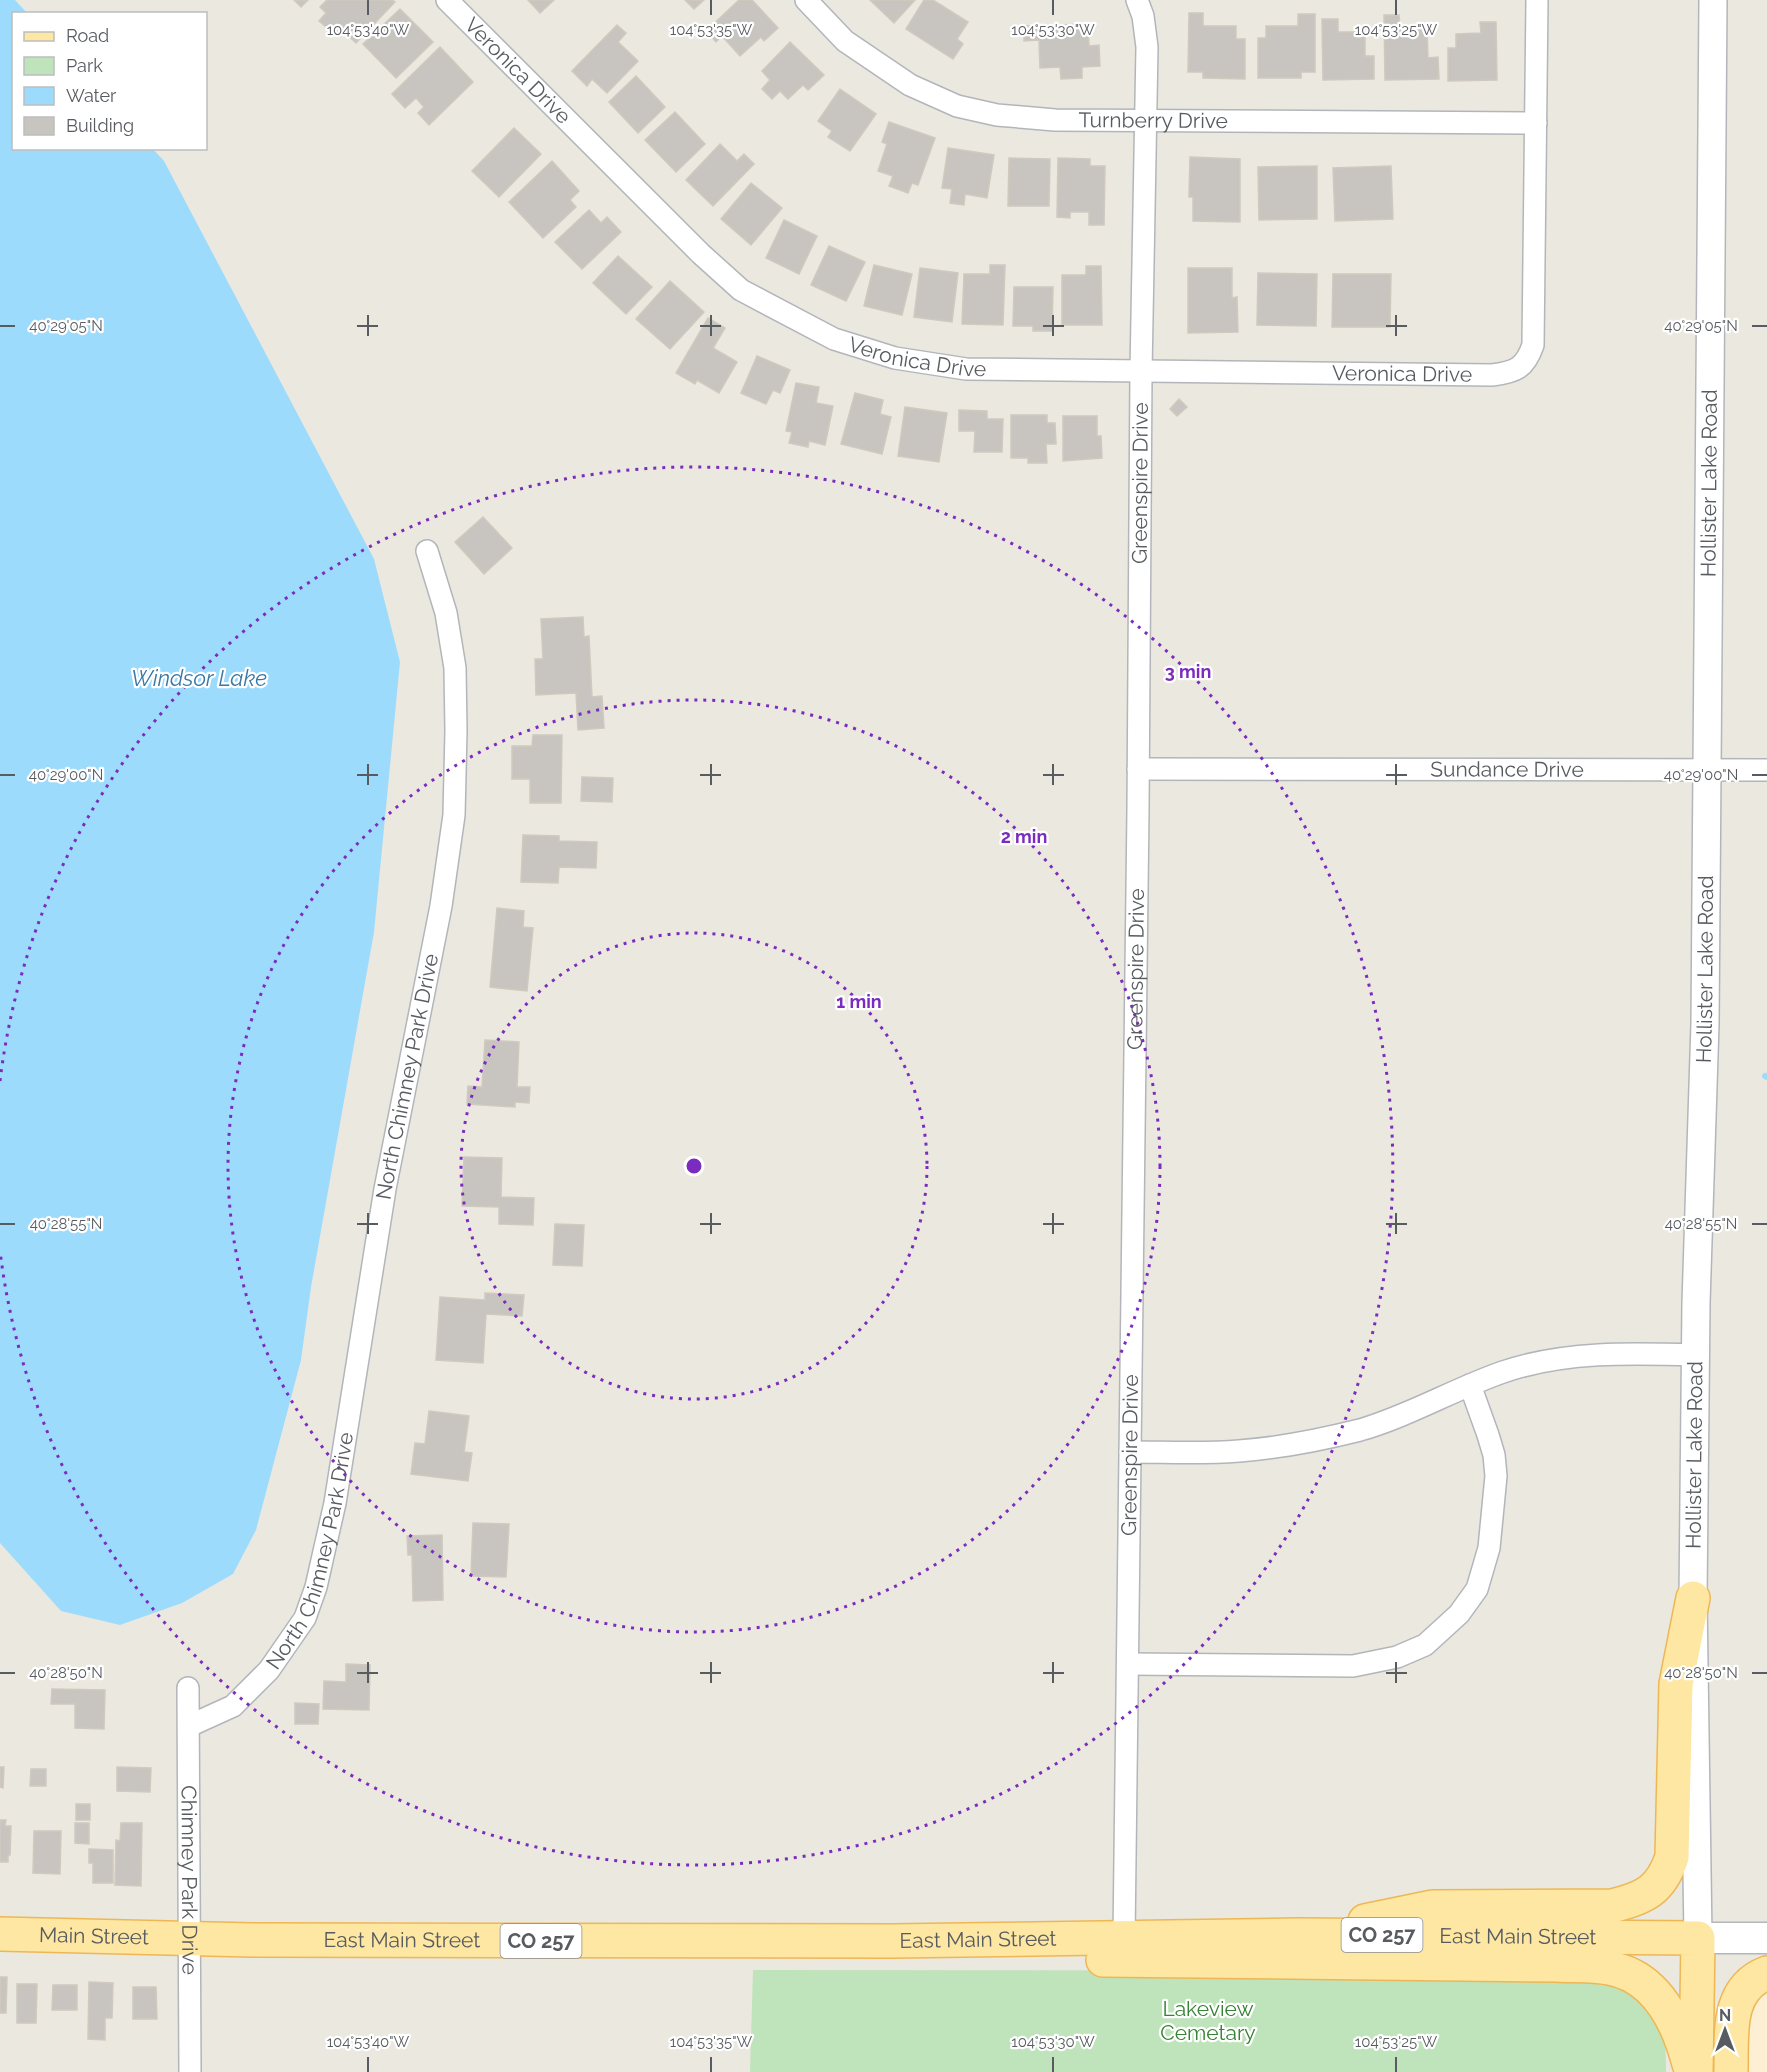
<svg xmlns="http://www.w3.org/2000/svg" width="1767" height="2072" font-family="Raleway,sans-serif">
<rect width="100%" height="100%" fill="#ebe8df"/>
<path fill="#fdefd3" d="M1767,1978V2072H1739L1738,2034Z"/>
<path fill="#bfe3bb" d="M753,1970L1547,1971L1621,1980L1665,2023L1666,2072H750Z"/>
<path fill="#9ddbfd" d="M0,0H15L27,13L14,14V148L153,149L164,161L374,559L400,662L374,932L311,1287L301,1360L256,1530L233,1574L182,1603L120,1625L61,1611L0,1543Z"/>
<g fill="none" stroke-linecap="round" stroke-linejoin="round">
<path stroke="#9ddbfd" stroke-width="6" d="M1765,1076L1767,1077"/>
</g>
<g fill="#c8c4bf" stroke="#d0c9be" stroke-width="1.5">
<path d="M294,0H308L301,7Z"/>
<path d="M327,0H392L395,2L356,43L340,28L334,34L319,21L326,13L320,7Z"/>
<path d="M528,0H554L540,13Z"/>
<path d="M685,0H704L694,9Z"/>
<path d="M739,0H752L778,28L764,41L761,37L740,56L722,36L716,42L706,31Z"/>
<path d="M870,0H915L894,23Z"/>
<path d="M924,0H933L968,22L957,39L963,44L953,59L906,29Z"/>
<path d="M400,9L433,42L396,78L363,44Z"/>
<path d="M1189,13H1203V26H1236V39H1245V79L1203,78V72H1188Z"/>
<path d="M1298,14H1315V72H1301V78H1258V38H1266V26H1298Z"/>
<path d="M1384,15H1399L1400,29H1427L1428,58L1438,57L1439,79L1385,80Z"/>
<path d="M1322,19H1338V32H1365V56H1374V79L1323,80Z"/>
<path d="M1480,22H1496L1497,80L1448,81V48H1456V34L1481,33Z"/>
<path d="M1088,24L1089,46L1099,45L1100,66L1082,67V78L1061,79L1060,67L1040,68L1039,40L1024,41V26Z"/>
<path d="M617,25L626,33L618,42L638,61L607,93L592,79L587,86L572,71Z"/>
<path d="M790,42L824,75L808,90L803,85L788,99L780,91L772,99L762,89L770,80L762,71Z"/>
<path d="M440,47L473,82L429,125L418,113L424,107L416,98L405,108L392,94Z"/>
<path d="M636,76L665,107L638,133L609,102Z"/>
<path d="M840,89L876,114L850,151L828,137L832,131L818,121Z"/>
<path d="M675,112L705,144L676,172L645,140Z"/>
<path d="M889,122L935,138L918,185L912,183L908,193L889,186L893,176L878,171L887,144L882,142Z"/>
<path d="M514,128L541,154L499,197L472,171Z"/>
<path d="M720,144L737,161L744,154L754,164L713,206L686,180Z"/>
<path d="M948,148L994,155L987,198L965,194L964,205L950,203L952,189L942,188Z"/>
<path d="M1190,157L1240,159V222L1193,221V197H1189Z"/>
<path d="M1009,158L1050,159L1049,206H1008Z"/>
<path d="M1058,158L1090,159V166H1105L1104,225H1089V212H1070V218L1057,217Z"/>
<path d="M552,161L579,191L570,200L576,207L543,238L509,202Z"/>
<path d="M1317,166V219L1259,220L1258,167Z"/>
<path d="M1391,166L1393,219L1335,221L1333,168Z"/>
<path d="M751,183L782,208L751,245L721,219Z"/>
<path d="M589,210L601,223L607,217L621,232L582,269L555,242Z"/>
<path d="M784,220L817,236L799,274L766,258Z"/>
<path d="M829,246L865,262L846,301L811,285Z"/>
<path d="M618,256L652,287L626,314L593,283Z"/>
<path d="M874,265L912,274L902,315L864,306Z"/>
<path d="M990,265H1005L1003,325L962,324L964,274H990Z"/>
<path d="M1086,266H1101L1102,325H1062V275H1086Z"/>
<path d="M920,268L958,273L952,322L914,317Z"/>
<path d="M1188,268H1232V298L1237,297L1238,332L1188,333Z"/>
<path d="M1258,273L1317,274L1316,326L1257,325Z"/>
<path d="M1333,274H1391L1390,327H1332Z"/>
<path d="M670,281L704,312L670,349L636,319Z"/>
<path d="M1014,287H1053L1052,331H1033V326H1013Z"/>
<path d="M708,318L725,328L713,348L737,362L719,393L697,380L695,384L676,373Z"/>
<path d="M757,356L790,370L780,393L773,390L766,404L741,393Z"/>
<path d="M796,383L819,387L816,403L833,406L825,445L809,441L808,447L789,443L792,432L786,431Z"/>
<path d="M855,393L883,400L880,414L891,417L882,454L841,444Z"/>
<path d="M1179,399L1187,407L1177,416L1170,409Z"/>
<path d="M905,407L947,413L939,462L898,456Z"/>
<path d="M959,410L987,411V419H1003L1002,452H974L975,431H959Z"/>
<path d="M1011,415H1047V423H1055L1056,444H1046L1047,463H1028V458H1011Z"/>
<path d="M1063,416H1097V436H1101L1102,458L1063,461Z"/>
<path d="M483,517L512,548L484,574L455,542Z"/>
<path d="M583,617L584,637L589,636L592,697L602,696L604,728L578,730L576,693L536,695L535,659H543L541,619Z"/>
<path d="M533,735H562L561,803H530V779H512V746H532Z"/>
<path d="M582,777L613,778L612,802L581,801Z"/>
<path d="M523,835L559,836V841L597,842L596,868L559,867L558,883L521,882Z"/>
<path d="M497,908L524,911L523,927L533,928L527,991L490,987Z"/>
<path d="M485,1040L519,1042L517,1087H530L529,1103L515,1102V1107L467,1104L468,1086L482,1087Z"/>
<path d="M464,1157L502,1158L501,1197L534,1198L533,1225L499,1224V1207L462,1206Z"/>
<path d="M555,1224L584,1225L582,1266L553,1265Z"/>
<path d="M485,1293L524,1295L522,1316L486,1314L483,1363L436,1360L440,1297L485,1300Z"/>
<path d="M429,1411L469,1416L464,1452L472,1453L468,1481L411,1474L415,1443L425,1444Z"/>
<path d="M473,1523L509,1524L506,1577L471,1576Z"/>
<path d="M442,1535L443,1600L413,1601L412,1555H408L407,1536Z"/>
<path d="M346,1664L370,1665L369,1710L323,1709L324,1681L346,1682Z"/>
<path d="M52,1689L105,1690L104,1729L75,1728V1704H51Z"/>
<path d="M295,1703L319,1704L318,1724H295Z"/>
<path d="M0,1767H4L3,1788L0,1787Z"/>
<path d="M117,1767L151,1768L150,1792L117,1791Z"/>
<path d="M31,1769H46V1786H30Z"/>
<rect x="76" y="1804" width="14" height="16"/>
<path d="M0,1820H6L5,1826H11L10,1855H8V1862H0Z"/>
<path d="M75,1823H89V1844L75,1843Z"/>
<path d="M121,1823H142L141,1886L115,1885L116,1840L120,1841Z"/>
<path d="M34,1831H61L60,1874L33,1873Z"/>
<path d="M89,1849L113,1850V1883H93V1863H89Z"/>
<path d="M0,1977H7L6,2013H0Z"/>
<path d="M89,1982L113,1983L112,2018H105V2040L88,2039Z"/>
<path d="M17,1984H37L36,2023H17Z"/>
<path d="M53,1985H77V2010H52Z"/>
<path d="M133,1987H156L157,2019H133Z"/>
</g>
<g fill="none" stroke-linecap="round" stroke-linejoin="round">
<defs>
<g id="minor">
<path id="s1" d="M447,0L701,254L741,290L834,339L895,358L966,369L1492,375C1516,372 1525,368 1533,345L1537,0"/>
<path id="s2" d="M806,0L845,41L910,85L957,106L997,115L1055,120L1536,123"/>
<path id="s3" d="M1138,769L1767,770"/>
<path d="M1130,1452C1166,1452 1203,1454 1239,1451C1280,1448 1320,1440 1360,1430C1409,1416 1454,1389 1503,1372C1564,1351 1632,1353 1696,1355"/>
<path d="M1128,1664L1353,1666L1397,1657L1425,1645L1459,1614L1477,1589L1489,1548L1496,1476L1494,1455L1488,1435L1470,1385"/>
<path id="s4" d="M188,1688L190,2072"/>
<path id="s5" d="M189,1726L233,1706L269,1670L305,1618L316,1587L335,1503L385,1189L441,906L454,815L456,731L455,668L446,613L427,551"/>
<path id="s6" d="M1124,1938L1138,810L1141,372L1147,47L1143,16L1137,0"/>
</g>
<g id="tertiary">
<path id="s7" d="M1698,1938L1693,1598L1696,1303L1705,1024L1713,0"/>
</g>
<path id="secondary" d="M1698,1938H1767"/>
<g id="primary">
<path d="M1365,1921L1433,1907L1612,1906C1645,1898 1661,1890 1672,1857L1676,1684L1693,1598"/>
<path id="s8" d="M0,1934L252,1940L893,1941L1298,1935L1698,1938L1696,2072"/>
<path d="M1103,1960L1557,1965C1574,1966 1593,1965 1609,1968C1657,1976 1678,2022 1689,2064"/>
<path d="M1731,2072C1732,2036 1725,1989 1767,1973"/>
</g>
</defs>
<use href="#minor" stroke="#b2b6ba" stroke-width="24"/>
<use href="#tertiary" stroke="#b2b6ba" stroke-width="30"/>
<use href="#secondary" stroke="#b3b7bc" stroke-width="33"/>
<use href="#primary" stroke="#eeb755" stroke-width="36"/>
<use href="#minor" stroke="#fff" stroke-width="21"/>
<use href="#tertiary" stroke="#fff" stroke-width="27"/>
<use href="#secondary" stroke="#fff" stroke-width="30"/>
<use href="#primary" stroke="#fde7a2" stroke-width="33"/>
</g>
<path fill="none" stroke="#585c60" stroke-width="2" d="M368,0V15M711,0V15M1053,0V15M1396,0V15M368,315V336M711,315V336M1053,315V336M1396,315V336M0,326H15M357,326H378M700,326H721M1043,326H1064M1386,326H1407M1752,326H1767M368,764V785M711,764V785M1053,764V785M1396,764V785M0,775H15M357,775H378M700,775H721M1043,775H1064M1386,775H1407M1752,775H1767M368,1213V1234M711,1213V1234M1053,1213V1234M1396,1213V1234M0,1224H15M357,1224H378M700,1224H721M1043,1224H1064M1386,1224H1407M1752,1224H1767M368,1662V1683M711,1662V1683M1053,1662V1683M1396,1662V1683M0,1673H15M357,1673H378M700,1673H721M1043,1673H1064M1386,1673H1407M1752,1673H1767M368,2057V2072M711,2057V2072M1053,2057V2072M1396,2057V2072"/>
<g fill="none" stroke="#7b2cbf" stroke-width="3" stroke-dasharray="3 6">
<circle cx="694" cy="1166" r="233"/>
<circle cx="694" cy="1166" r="466"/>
<path d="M0 1081A699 699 0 1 1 0 1251"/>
</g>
<g text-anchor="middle" stroke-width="4.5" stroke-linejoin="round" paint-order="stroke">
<g fill="#fff" stroke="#8a8d90" stroke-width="1.5">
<rect x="1341.5" y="1918" width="81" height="34" rx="4.5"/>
<rect x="500.5" y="1924" width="81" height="34" rx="4.5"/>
</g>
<g font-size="20" font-weight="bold" fill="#585c60">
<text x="1382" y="1942">CO 257</text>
<text x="541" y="1948">CO 257</text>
</g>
<g font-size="21" fill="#585c60" stroke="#fff">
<text dy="7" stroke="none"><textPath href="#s1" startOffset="100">Veronica Drive</textPath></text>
<text dy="7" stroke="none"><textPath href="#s2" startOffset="384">Turnberry Drive</textPath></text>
<text dy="7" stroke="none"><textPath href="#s1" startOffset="604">Veronica Drive</textPath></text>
<text dy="7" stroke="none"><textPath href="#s1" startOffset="1090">Veronica Drive</textPath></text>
<text dy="7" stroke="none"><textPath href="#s6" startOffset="1455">Greenspire Drive</textPath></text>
<text dy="7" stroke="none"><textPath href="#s7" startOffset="1455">Hollister Lake Road</textPath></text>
<text dy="7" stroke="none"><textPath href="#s3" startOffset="369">Sundance Drive</textPath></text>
<text dy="7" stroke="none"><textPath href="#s6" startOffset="969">Greenspire Drive</textPath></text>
<text dy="7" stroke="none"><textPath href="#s7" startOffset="969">Hollister Lake Road</textPath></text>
<text dy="7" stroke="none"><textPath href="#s5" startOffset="714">North Chimney Park Drive</textPath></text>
<text dy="7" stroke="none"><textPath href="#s6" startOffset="483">Greenspire Drive</textPath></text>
<text dy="7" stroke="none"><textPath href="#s7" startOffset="483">Hollister Lake Road</textPath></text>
<text dy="7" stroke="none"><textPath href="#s5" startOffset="228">North Chimney Park Drive</textPath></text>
<text dy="7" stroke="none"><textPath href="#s4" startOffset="192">Chimney Park Drive</textPath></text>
<text dy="7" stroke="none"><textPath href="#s8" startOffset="1518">East Main Street</textPath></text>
<text dy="7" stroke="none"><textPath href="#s8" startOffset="94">Main Street</textPath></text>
<text dy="7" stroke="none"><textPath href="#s8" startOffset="402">East Main Street</textPath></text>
<text dy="7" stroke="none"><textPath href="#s8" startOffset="978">East Main Street</textPath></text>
</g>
<g font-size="21" fill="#388235" stroke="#fff">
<text x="1208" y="2016">Lakeview<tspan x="1208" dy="24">Cemetary</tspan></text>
</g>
<g font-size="22" font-style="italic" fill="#3a77a5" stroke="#fff">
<text x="199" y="686">Windsor Lake</text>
</g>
</g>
<g font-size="15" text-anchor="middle" fill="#585c60" stroke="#fff" stroke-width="4.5" stroke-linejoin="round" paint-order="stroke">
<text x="368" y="35">104°53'40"W</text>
<text x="711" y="35">104°53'35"W</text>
<text x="1053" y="35">104°53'30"W</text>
<text x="1396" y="35">104°53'25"W</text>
<text x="66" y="331">40°29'05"N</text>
<text x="1701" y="331">40°29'05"N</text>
<text x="66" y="780">40°29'00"N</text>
<text x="1701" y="780">40°29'00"N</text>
<text x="66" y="1229">40°28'55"N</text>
<text x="1701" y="1229">40°28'55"N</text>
<text x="66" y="1678">40°28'50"N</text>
<text x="1701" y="1678">40°28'50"N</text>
<text x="368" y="2047">104°53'40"W</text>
<text x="711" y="2047">104°53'35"W</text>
<text x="1053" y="2047">104°53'30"W</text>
<text x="1396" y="2047">104°53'25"W</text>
</g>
<circle cx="694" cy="1166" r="9" fill="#7b2cbf" stroke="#fff" stroke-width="3"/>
<g font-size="18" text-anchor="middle" font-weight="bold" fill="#7b2cbf" stroke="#fff" stroke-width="4.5" stroke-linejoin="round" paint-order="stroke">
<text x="1188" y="678">3 min</text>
<text x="1024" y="843">2 min</text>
<text x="859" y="1008">1 min</text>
</g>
<rect x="12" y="12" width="195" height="138" fill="#ffffff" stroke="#bcbebf" stroke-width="1.5"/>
<rect x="24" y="32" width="30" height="9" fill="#fde7a2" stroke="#bcbebf" stroke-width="1.5"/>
<text x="66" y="42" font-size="18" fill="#585c60">Road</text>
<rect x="24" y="57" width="30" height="18" fill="#bfe3bb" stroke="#bcbebf" stroke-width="1.5"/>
<text x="66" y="72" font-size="18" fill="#585c60">Park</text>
<rect x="24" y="87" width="30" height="18" fill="#9ddbfd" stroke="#bcbebf" stroke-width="1.5"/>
<text x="66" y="102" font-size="18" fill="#585c60">Water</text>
<rect x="24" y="117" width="30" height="18" fill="#c8c4bf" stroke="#bcbebf" stroke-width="1.5"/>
<text x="66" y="132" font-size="18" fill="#585c60">Building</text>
<g transform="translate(1725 2030)" stroke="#ffffff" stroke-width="4.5" paint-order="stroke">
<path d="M0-4.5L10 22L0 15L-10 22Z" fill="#585c60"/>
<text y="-9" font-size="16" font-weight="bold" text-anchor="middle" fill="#585c60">N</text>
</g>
</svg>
